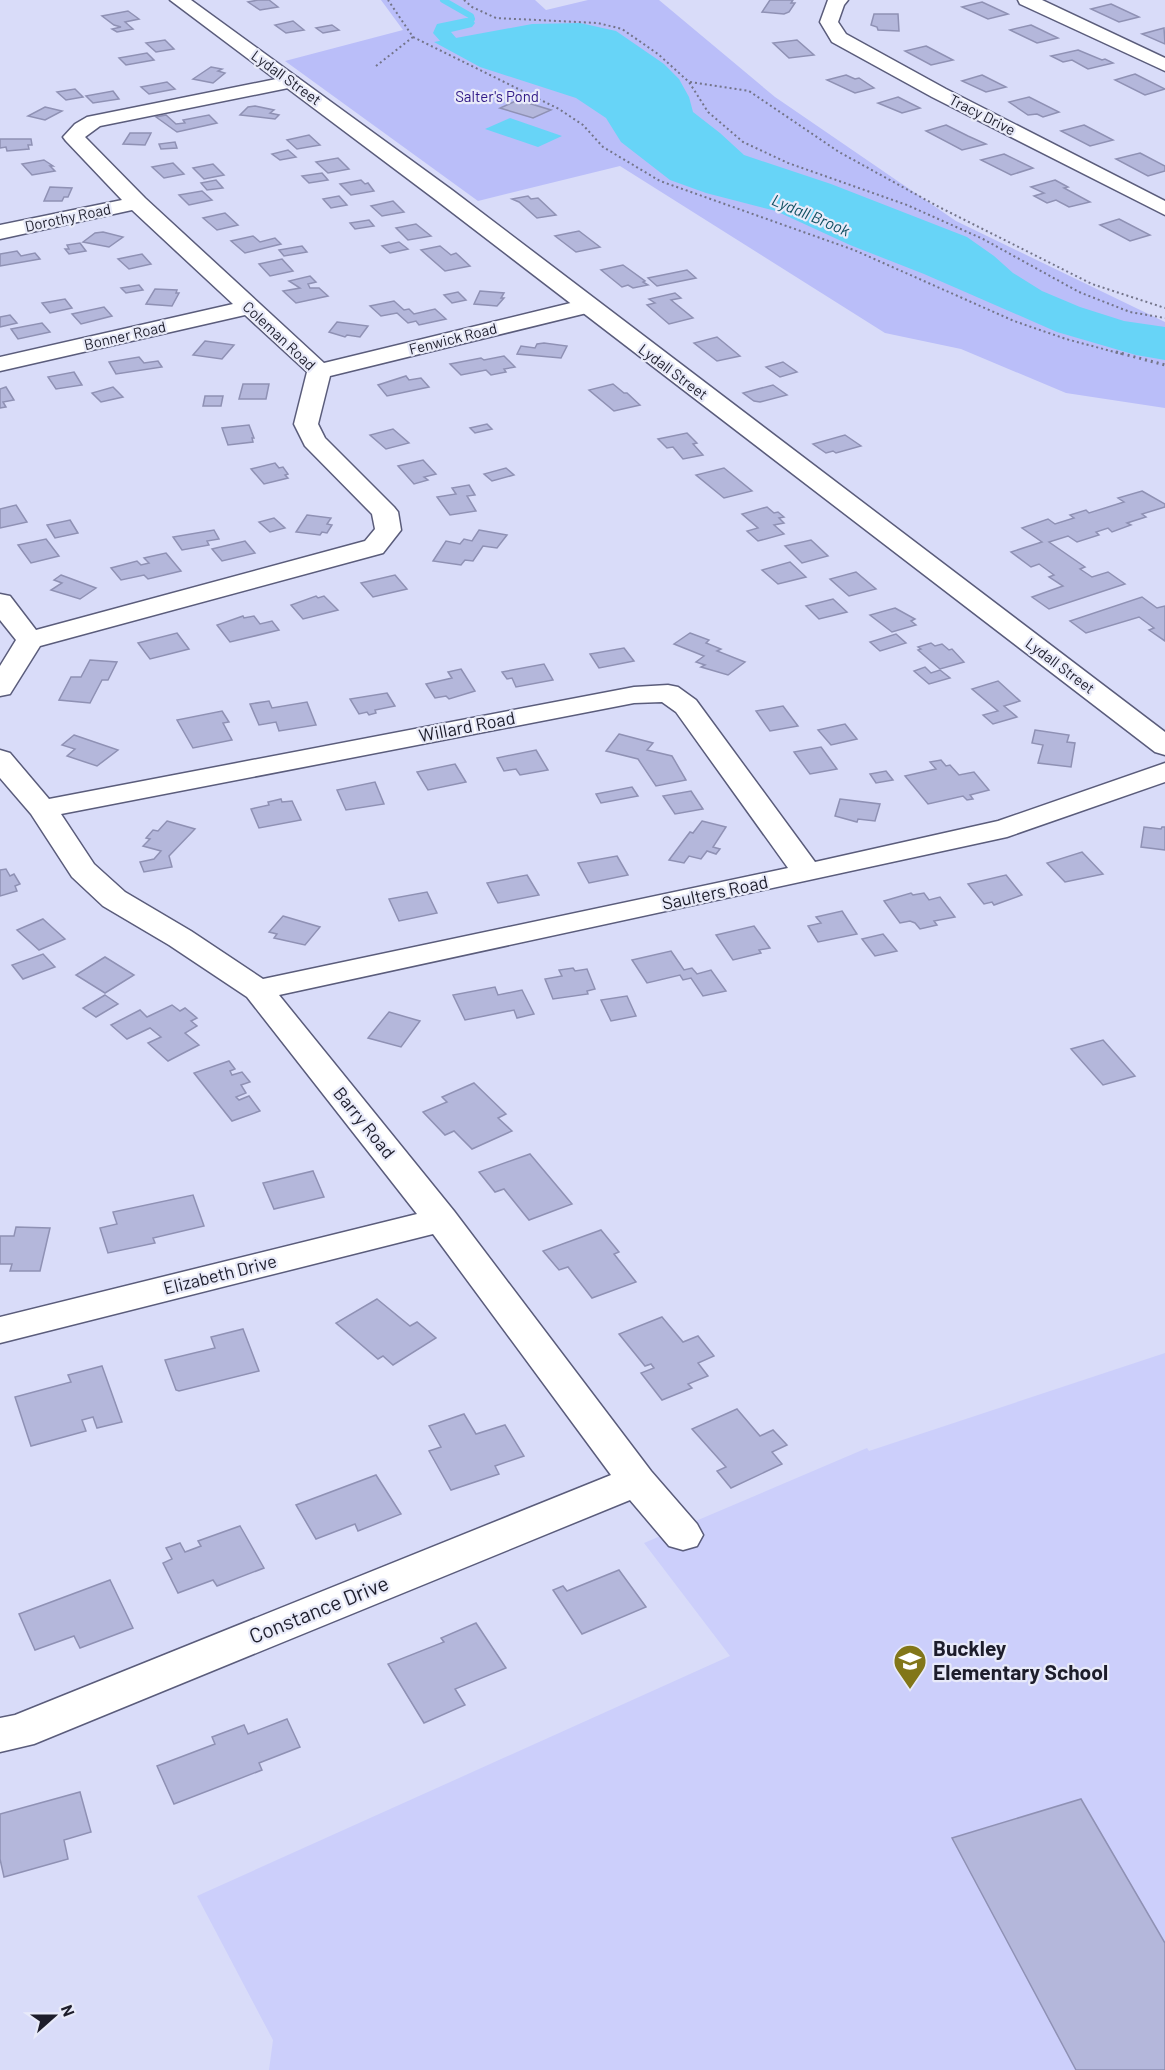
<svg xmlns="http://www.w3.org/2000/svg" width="1165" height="2070" font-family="Barlow,sans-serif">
<rect width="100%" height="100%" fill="#d9dcf9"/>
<path fill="#cccffb" d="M1165,1353V2070H269L273,2040L197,1896L730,1656L644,1543L867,1448L869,1451Z"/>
<path fill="#babef9" d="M381,0H535L546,10L588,0H659L775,97L956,221L1165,322V408L1066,393L961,349L885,333L620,166L478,201L285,61L403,30Z"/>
<g fill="#67d4f7">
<path d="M580,23L616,31L664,64L679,79L689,97L693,112L720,133L744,155L831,184L967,237L994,256L1013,273L1042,291L1080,307L1124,321L1165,327V360L1136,355L1057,332L924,274L850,245L776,211L706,193L670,180L621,142L606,118L576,98L480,67L434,42L532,24Z"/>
<path d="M510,118L562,136L538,147L485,129Z"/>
</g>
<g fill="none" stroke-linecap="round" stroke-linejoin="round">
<path stroke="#67d4f7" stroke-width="6" d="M443,0L471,16L472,19L466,23"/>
<path fill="#67d4f7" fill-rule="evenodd" d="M466,18L472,19L475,23L472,27L451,32L457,39L454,43H442L433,33L437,24Z"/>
</g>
<g fill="#b4b7db" stroke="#8f91b4" stroke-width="1.5">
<path d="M258,0H269L278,7L260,10L248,2Z"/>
<path d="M770,0H793L791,3H795L789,12L784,14L762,12Z"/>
<path d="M982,2L1008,14L988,19L962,7Z"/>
<path d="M1111,4L1139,17L1119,22L1091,9Z"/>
<path d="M128,11L139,19L125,22L133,29L117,32L112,29L121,27L114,25L102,16Z"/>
<path d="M874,14H898L899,31L878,30L877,27L871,25Z"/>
<path d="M293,21L304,30L286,33L275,25Z"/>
<path d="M332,25L339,30L323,33L316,28Z"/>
<path d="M1031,25L1058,38L1037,43L1010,30Z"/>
<path d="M1164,28L1165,44L1142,34Z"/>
<path d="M165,40L174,49L156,52L146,43Z"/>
<path d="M797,40L814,55L789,58L773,43Z"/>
<path d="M926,46L953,60L931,65L905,51Z"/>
<path d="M1078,50L1102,60L1105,59L1113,63L1088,69L1072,60L1063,62L1051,56Z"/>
<path d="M147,53L154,60L126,65L119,58Z"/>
<path d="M211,67L222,69L218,71L225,73L213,83L193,79Z"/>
<path d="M1135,74L1165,89L1145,95L1115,80Z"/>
<path d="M846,75L855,79L859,78L874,88L855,93L827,80Z"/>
<path d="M982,75L1006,87L986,92L962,81Z"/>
<path d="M167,82L175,89L149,94L141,87Z"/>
<path d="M75,89L83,97L66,100L57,92Z"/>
<path d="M113,91L119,99L93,103L86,96Z"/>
<path d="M898,97L920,108L902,113L878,103Z"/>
<path d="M1029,97L1059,112L1043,117L1037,114L1028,115L1009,102Z"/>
<path d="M518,100L551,110L533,118L500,108Z"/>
<path d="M255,106L274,110L270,113L279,115L275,119L240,115L248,107Z"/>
<path d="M45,107L62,111L45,120L28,116Z"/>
<path d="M166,115L176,124L185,123L183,120L209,115L217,123L177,132L156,117Z"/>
<path d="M946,125L968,136L986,144L962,150L926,131Z"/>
<path d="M1084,125L1113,140L1090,146L1061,131Z"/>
<path d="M130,133H151L145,145L123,144Z"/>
<path d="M309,135L320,145L297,149L287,140Z"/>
<path d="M0,139H31L32,145H28L29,149L7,151L6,147L0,148Z"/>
<path d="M175,142L177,148L161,149L159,144Z"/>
<path d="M288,150L296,157L280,160L272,154Z"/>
<path d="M1140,153L1165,166V171L1148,176L1116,159Z"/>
<path d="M1004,154L1033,168L1011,175L981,160Z"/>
<path d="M338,158L349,169L328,173L316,162Z"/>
<path d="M44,160L53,166H50L55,171L32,175L22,164Z"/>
<path d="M173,163L184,174L164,178L152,167Z"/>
<path d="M213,164L224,175L204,179L193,168Z"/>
<path d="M322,173L328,180L309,183L302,176Z"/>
<path d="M216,180L223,188L207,190L201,183Z"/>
<path d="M361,180L365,184L368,183L374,191L351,195L340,184Z"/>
<path d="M1055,180L1068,187L1064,188L1090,202L1069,207L1056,200L1047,203L1034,196L1044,193L1031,187Z"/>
<path d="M50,187L72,188L68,197H64L62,201H44Z"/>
<path d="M202,191L212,200L189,205L179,195Z"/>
<path d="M339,196L347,205L331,208L323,199Z"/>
<path d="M528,196L531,199L538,198L556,215L537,218L519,202L512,199Z"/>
<path d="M393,201L404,212L382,216L371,206Z"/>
<path d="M225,213L238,225L217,230L203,218Z"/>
<path d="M1119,219L1150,235L1130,241L1100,225Z"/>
<path d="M369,220L374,226L355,229L350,223Z"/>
<path d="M416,224L431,236L408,240L396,228Z"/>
<path d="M579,231L600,247L576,252L555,236Z"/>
<path d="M103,232L123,237L109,247L83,242L95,233Z"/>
<path d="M253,236L260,242L275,238L281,244L245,253L231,241Z"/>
<path d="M399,242L408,249L390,253L382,246Z"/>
<path d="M80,243L86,251L69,254L65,249H69L67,245Z"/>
<path d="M302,246L307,252L284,256L279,250Z"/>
<path d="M440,246L451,255L456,253L470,266L445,271L421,250Z"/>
<path d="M17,251L21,256L35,253L40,259L0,266V254Z"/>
<path d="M142,254L151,264L129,269L118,259Z"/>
<path d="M282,259L293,271L270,276L259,264Z"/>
<path d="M623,265L645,281L643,282L648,285L633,288L628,285L622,287L601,270Z"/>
<path d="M687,270L696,278L657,286L648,278Z"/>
<path d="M310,276L316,282L308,284L310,288H319L328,296L296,303L283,291L300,288L289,281Z"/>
<path d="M139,285L143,290L126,293L121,288Z"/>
<path d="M155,289L177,290L176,293H179L172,306L146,304Z"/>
<path d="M480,291L504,293L501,298H504L497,306L474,304Z"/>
<path d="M458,292L466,300L452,303L444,295Z"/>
<path d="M675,293L681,298L671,300L693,318L669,324L647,305L655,303L649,299Z"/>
<path d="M65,299L72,308L50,313L42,303Z"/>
<path d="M394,301L404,310L409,309L414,314L435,309L446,319L419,325L416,321L408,323L397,313L381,316L370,306Z"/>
<path d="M104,307L112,316L81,324L72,314Z"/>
<path d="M10,315L17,323L0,327V317Z"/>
<path d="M337,322L368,326L360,337L347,335L345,337L329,332Z"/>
<path d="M42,323L50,332L18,339L11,329Z"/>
<path d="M717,337L740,356L717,361L694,343Z"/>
<path d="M205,341L234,345L222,359L193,355Z"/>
<path d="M544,343L567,346L561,358L517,354L521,346L535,348L537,344Z"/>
<path d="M504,356L515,367L504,369L506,372L491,375L486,370L461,375L450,364L481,358L484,360Z"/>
<path d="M139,357L144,363L158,361L162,367L116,374L109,362Z"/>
<path d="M783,362L797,372L780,377L766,367Z"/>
<path d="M74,372L82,385L56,389L48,377Z"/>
<path d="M406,376L409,380L421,378L429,387L387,396L378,385Z"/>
<path d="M243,384H269L266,399H239Z"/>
<path d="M613,384L624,393H627L640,405L614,411L589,390Z"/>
<path d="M773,385L787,395L760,402L754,401L743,393Z"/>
<path d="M6,387L14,400L3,402L6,407L0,408V389Z"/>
<path d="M113,387L123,397L101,402L92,393Z"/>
<path d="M205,396H223L221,406H203Z"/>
<path d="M487,424L492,429L475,433L470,428Z"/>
<path d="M249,425L254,438H252L253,442L228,445L222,428Z"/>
<path d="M393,429L409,443L386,449L370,435Z"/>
<path d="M687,433L697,443L693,444L703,455L683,459L673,447L667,448L658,439Z"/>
<path d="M845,435L861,446L836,453L833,451L826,453L813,444Z"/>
<path d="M423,460L436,474L424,477L428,480L414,484L398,466Z"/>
<path d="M275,463L279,468L283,467L288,474L285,475L288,478L264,484L251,469Z"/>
<path d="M506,468L514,475L492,481L484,474Z"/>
<path d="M724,468L752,491L724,498L696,475Z"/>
<path d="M469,485L475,495L467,496L476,511L450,515L437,497L456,494L452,488Z"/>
<path d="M1142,491L1165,504V507L1142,514L1146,517L1127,523L1131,525L1112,532L1108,528L1096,532L1099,535L1077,542L1068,536L1049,542L1085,567L1080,569L1092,577L1108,572L1125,584L1049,609L1032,597L1063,586L1049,577L1054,575L1039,564L1031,567L1011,552L1042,542L1022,528L1048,519L1055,524L1074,518L1070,515L1086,510L1089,513L1124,502L1118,498Z"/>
<path d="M16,505L27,522L0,528V509Z"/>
<path d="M767,507L774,513L778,512L784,517L779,518L784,523L774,525L784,534L758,541L747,531L758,528L742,514Z"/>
<path d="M307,515L331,518L327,524L332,525L327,533L322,532L320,535L296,532Z"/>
<path d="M274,518L285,528L270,532L259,522Z"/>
<path d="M70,520L78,533L55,538L47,525Z"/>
<path d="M214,530L219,539L207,541L209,545L182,550L173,537Z"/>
<path d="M479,530L507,535L497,548L483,546L473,561L465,560L461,565L433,561L446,541L460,544L464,539L472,541Z"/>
<path d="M46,539L59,556L31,563L18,545Z"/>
<path d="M811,540L828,556L802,563L785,546Z"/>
<path d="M245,541L255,553L222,561L212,549Z"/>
<path d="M166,553L181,571L148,579L144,575L121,580L111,568L137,561L141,565L149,563L144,558Z"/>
<path d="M790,562L806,577L778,584L762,570Z"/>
<path d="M856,572L876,589L849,596L830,579Z"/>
<path d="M61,575L96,588L80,599L51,590L62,583L54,580Z"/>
<path d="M395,575L407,589L373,597L361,583Z"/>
<path d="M316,596L318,598L324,596L338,610L303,619L291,605Z"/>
<path d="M1142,597L1157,608L1165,606V641L1149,630L1154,628L1139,617L1086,633L1070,621Z"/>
<path d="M833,599L847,612L819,619L806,606Z"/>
<path d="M895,608L915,619L911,621L916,625L892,632L870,615Z"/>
<path d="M243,616L244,618L254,616L260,624L272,621L279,630L230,642L217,625Z"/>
<path d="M177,633L189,649L150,659L138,643Z"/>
<path d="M690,633L709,640L706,643L721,649L717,651L745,662L728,675L701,667L705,665L696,662L704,656L674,644Z"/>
<path d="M896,634L906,643L880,651L870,642Z"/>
<path d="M931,643L935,646L942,644L949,650L952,649L964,662L940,669L918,650L921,649L918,647Z"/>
<path d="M624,648L634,661L599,668L590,654Z"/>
<path d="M90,660L117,662L108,680H102L90,703L59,700L71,677H81Z"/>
<path d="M544,664L553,680L516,687L512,678L507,679L502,672Z"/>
<path d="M925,667L931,673L940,670L950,678L929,684L914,671Z"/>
<path d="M461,669L475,691L449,699L446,696L435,698L426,684L452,678L448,672Z"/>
<path d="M998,681L1020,701L1004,706L1017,717L993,724L983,715L998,711L972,689Z"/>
<path d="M387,693L395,706L375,710L376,713L369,715L367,712L359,714L350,699Z"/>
<path d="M269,701L272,708L307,702L316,725L279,731L276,722L259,725L250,704Z"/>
<path d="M783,706L798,726L770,731L756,711Z"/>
<path d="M222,711L229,722L223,723L232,740L193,748L177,720Z"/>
<path d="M845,724L857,739L831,745L818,730Z"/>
<path d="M1035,730L1069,735L1067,742L1075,743L1071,767L1038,763L1043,745L1032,743Z"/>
<path d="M619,734L653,743L647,750L672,756L686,780L656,786L638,759L606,751Z"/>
<path d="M74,735L118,750L97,766L67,756L75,749L62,745Z"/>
<path d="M821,747L837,769L810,774L794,752Z"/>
<path d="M536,750L548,770L520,775L516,769L504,771L497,758Z"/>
<path d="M941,760L946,766L950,765L959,775L974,772L989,790L970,795L973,799L967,800L963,796L928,804L905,776L936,769L930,762Z"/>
<path d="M455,764L466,782L428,790L417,772Z"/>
<path d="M886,771L893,780L876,783L870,774Z"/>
<path d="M375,782L384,804L346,810L337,790Z"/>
<path d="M632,787L638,796L601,803L596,794Z"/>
<path d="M691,791L703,809L675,814L663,796Z"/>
<path d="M281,799L282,802L292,801L301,820L259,828L251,809L269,805L268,802Z"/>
<path d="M840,799L880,804L875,821L858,819L857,822L835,816Z"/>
<path d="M167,821L195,829L169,856L172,867L144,872L140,862L154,859L161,851L143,846L150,839L146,838L153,830L158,831Z"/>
<path d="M702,821L726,827L713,847L720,849L716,854L707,851L701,859L689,856L684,863L669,860L690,832L693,833Z"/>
<path d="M1144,827L1161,829L1162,827H1165V850L1141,847Z"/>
<path d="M1082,852L1103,874L1065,882L1047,863Z"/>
<path d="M617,856L628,875L589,883L578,863Z"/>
<path d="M6,869L10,876L14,874L20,884L15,886L17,891L0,896V870Z"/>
<path d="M527,875L539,895L498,903L487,883Z"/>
<path d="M1006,875L1022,895L994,905L992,902L984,904L968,884Z"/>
<path d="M427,892L437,913L399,921L389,899Z"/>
<path d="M911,893L913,895L924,893L929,900L940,897L955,917L934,921L937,925L920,929L915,923L910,921L900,923L884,901Z"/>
<path d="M842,911L857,934L818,942L808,926L821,923L816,917Z"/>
<path d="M283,916L320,927L305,945L274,938L277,934L269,932Z"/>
<path d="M43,919L65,939L39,950L17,930Z"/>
<path d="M754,926L770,948L759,950L761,953L733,960L716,935Z"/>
<path d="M883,934L897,951L875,956L862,939Z"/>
<path d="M671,951L684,970L692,968L697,974L711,970L726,991L703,996L691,978L683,980L680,975L647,983L632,960Z"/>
<path d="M43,954L55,967L23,979L12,965Z"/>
<path d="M105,957L134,975L105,993L76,975Z"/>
<path d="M573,968L575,971L587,969L595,989L587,991L588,994L553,999L545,979L562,976L559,970Z"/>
<path d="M495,987L498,995L522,990L534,1014L517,1018L514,1010L465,1020L453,995Z"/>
<path d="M105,995L118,1004L96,1017L83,1008Z"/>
<path d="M627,996L636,1016L611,1021L601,1000Z"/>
<path d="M172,1005L180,1011L185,1008L197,1018L191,1021L197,1026L185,1033L199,1045L168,1061L148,1043L161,1037L150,1028L127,1039L111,1025L140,1010L147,1017Z"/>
<path d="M389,1012L420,1021L401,1047L368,1038Z"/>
<path d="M1103,1040L1135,1076L1103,1085L1071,1049Z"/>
<path d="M229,1061L235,1069L230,1071L232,1075L242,1072L250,1082L241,1085L246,1093L236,1097L239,1100L249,1096L260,1111L232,1121L194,1073Z"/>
<path d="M474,1083L506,1114L498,1118L512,1131L472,1149L454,1131L445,1135L423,1112L447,1102L442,1097Z"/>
<path d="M530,1154L572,1204L529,1220L504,1189L495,1192L479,1172Z"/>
<path d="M313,1171L324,1197L274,1209L263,1183Z"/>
<path d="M193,1195L204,1226L153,1238L155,1243L108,1253L100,1228L117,1224L113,1212Z"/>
<path d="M16,1227L50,1228L40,1271H10L12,1264H0V1236H14Z"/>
<path d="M601,1230L619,1252L614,1254L636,1282L592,1298L568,1267L559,1270L543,1251Z"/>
<path d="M377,1299L410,1326L417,1322L436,1338L393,1365L383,1356L378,1359L336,1323Z"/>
<path d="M662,1317L683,1342L698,1336L714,1356L698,1363L708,1376L688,1384L692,1388L662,1400L641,1373L654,1368L651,1364L645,1366L619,1334Z"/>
<path d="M243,1329L259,1371L179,1391L176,1390L165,1360L215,1348L211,1337Z"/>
<path d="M102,1366L122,1422L97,1428L93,1417L82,1420L86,1431L31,1446L15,1397L71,1382L68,1375Z"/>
<path d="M737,1409L760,1436L773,1430L787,1445L772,1452L782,1464L731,1488L717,1471L726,1467L692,1429Z"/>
<path d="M464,1414L476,1434L505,1425L524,1456L495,1466L499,1474L451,1490L429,1451L441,1447L429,1426Z"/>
<path d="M376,1475L401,1514L358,1531L355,1524L316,1539L296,1505Z"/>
<path d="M240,1526L264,1568L217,1586L213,1580L178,1593L163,1563L172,1559L166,1548L180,1543L185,1552L201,1546L198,1541Z"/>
<path d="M619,1570L646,1607L582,1634L553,1590L563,1586L567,1591Z"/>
<path d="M110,1580L133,1628L80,1648L74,1636L35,1650L19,1614Z"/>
<path d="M476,1623L506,1668L455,1689L465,1705L424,1723L388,1664L444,1642L441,1638Z"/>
<path d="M287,1719L300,1747L259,1763L262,1770L174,1804L157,1766L215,1744L212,1737L244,1725L248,1734Z"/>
<path d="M80,1792L91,1832L64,1840L68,1859L4,1877L0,1859V1814Z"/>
<path d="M1081,1799L1165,1943V2070H1076L952,1838Z"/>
</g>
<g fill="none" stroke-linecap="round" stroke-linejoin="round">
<defs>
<g id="minor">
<path d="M828,0H848L844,5L838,22L846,34L946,89L1165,201V215L932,97L832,42L820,22Z"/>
<path d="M1018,0H1042L1165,58V71L1020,4Z"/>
<path d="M291,76L298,78L301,82L298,86L100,126L85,137L145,198L324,363L587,299L595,301L598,306L595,311L330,376L318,424L325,438L394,507L398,512L401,530L383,553L40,646L10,694L0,696V666L16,640L0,620V594L10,596L36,630L365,541L375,529L372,514L305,446L294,424L307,372L245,315L0,371V357L233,304L132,210L0,239V225L122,200L66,141L63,137L75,124L87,117Z"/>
<path d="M668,685L678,687L696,700L815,862L998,821L1165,763V782L1007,837L279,995L454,1211L651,1471L697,1524L703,1535L697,1546L683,1550L669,1546L630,1500L34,1744L0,1752V1718L15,1715L611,1475L433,1234L0,1343V1317L417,1214L247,997L169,945L103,906L72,877L31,814L0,778V750L10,753L49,799L634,687ZM662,702L676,712L788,868L263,979L191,931L125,892L94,864L61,814L634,703Z"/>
</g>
<path id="tertiary" d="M170,0H191L452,190L1165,732V755L1155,752L436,200Z"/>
</defs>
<use href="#minor" stroke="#5a5c7b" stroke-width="3"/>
<use href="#tertiary" stroke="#5a5c7b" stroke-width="3"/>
<g stroke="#737489" stroke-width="2" stroke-dasharray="2 3" stroke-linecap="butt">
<path d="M464,0L472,7L496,18L598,23L622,29L658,54L689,82L708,112L743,142L788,163L907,205L983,239L1079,292L1130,312L1165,318"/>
<path d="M413,37L559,109L583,125L603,147L660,181L854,250L1014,321L1066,339L1122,354"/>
<path d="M376,66L413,37L388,0"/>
<path d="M690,82L749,91L839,152L939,207L1092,284L1165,308"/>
</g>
<path stroke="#737489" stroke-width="3" stroke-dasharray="2 4" stroke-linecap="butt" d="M1116,352L1165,365"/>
<use href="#minor" fill="#fff" fill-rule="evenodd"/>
<use href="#tertiary" fill="#fff" fill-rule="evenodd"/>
</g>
<defs>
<symbol id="school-pin" viewBox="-11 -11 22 30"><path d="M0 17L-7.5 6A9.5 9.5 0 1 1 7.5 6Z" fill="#827619" stroke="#e8eaf9"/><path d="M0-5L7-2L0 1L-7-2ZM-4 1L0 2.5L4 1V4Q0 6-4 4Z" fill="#fff"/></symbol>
</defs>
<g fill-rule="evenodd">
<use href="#school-pin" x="891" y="1642" width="38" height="52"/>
</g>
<g text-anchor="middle" stroke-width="4.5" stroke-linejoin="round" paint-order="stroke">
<g font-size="15" fill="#1d1d2b" stroke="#e8eaf9">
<text transform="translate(286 78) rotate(36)" y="5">Lydall Street</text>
<text transform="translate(982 115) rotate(27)" y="5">Tracy Drive</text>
<text transform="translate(68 218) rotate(-12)" y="5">Dorothy Road</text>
<text transform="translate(125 336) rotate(-13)" y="5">Bonner Road</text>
<text transform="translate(279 336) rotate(43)" y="5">Coleman Road</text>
<text transform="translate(453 339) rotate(-14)" y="5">Fenwick Road</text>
<text transform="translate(673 372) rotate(37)" y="5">Lydall Street</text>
<text transform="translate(1060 666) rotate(37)" y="5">Lydall Street</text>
</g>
<g font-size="15" fill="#2e1685" stroke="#e8eaf9">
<text x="497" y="102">Salter's Pond</text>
</g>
<g font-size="16" font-style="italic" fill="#0f4f61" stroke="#e8eaf9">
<text transform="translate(811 215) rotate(23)" y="6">Lydall Brook</text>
</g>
<g font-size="18" fill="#1d1d2b" stroke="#e8eaf9">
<text transform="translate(467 727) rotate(-11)" y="6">Willard Road</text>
<text transform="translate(715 893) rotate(-12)" y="6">Saulters Road</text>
<text transform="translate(364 1123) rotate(51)" y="6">Barry Road</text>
<text transform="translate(220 1275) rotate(-14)" y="6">Elizabeth Drive</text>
</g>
<g font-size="21" fill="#1d1d2b" stroke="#e8eaf9">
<text transform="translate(319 1610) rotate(-22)" y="7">Constance Drive</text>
</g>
<g font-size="21" font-weight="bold" fill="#1d1d2b" stroke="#e8eaf9" text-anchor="start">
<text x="933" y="1656">Buckley<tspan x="933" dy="24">Elementary School</tspan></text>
</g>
</g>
<g transform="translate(54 2016) rotate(69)" stroke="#e8eaf9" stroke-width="4.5" paint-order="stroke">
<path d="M0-4.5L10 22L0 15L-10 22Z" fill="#1d1d2b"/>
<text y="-9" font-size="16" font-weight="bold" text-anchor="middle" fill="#1d1d2b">N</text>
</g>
</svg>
